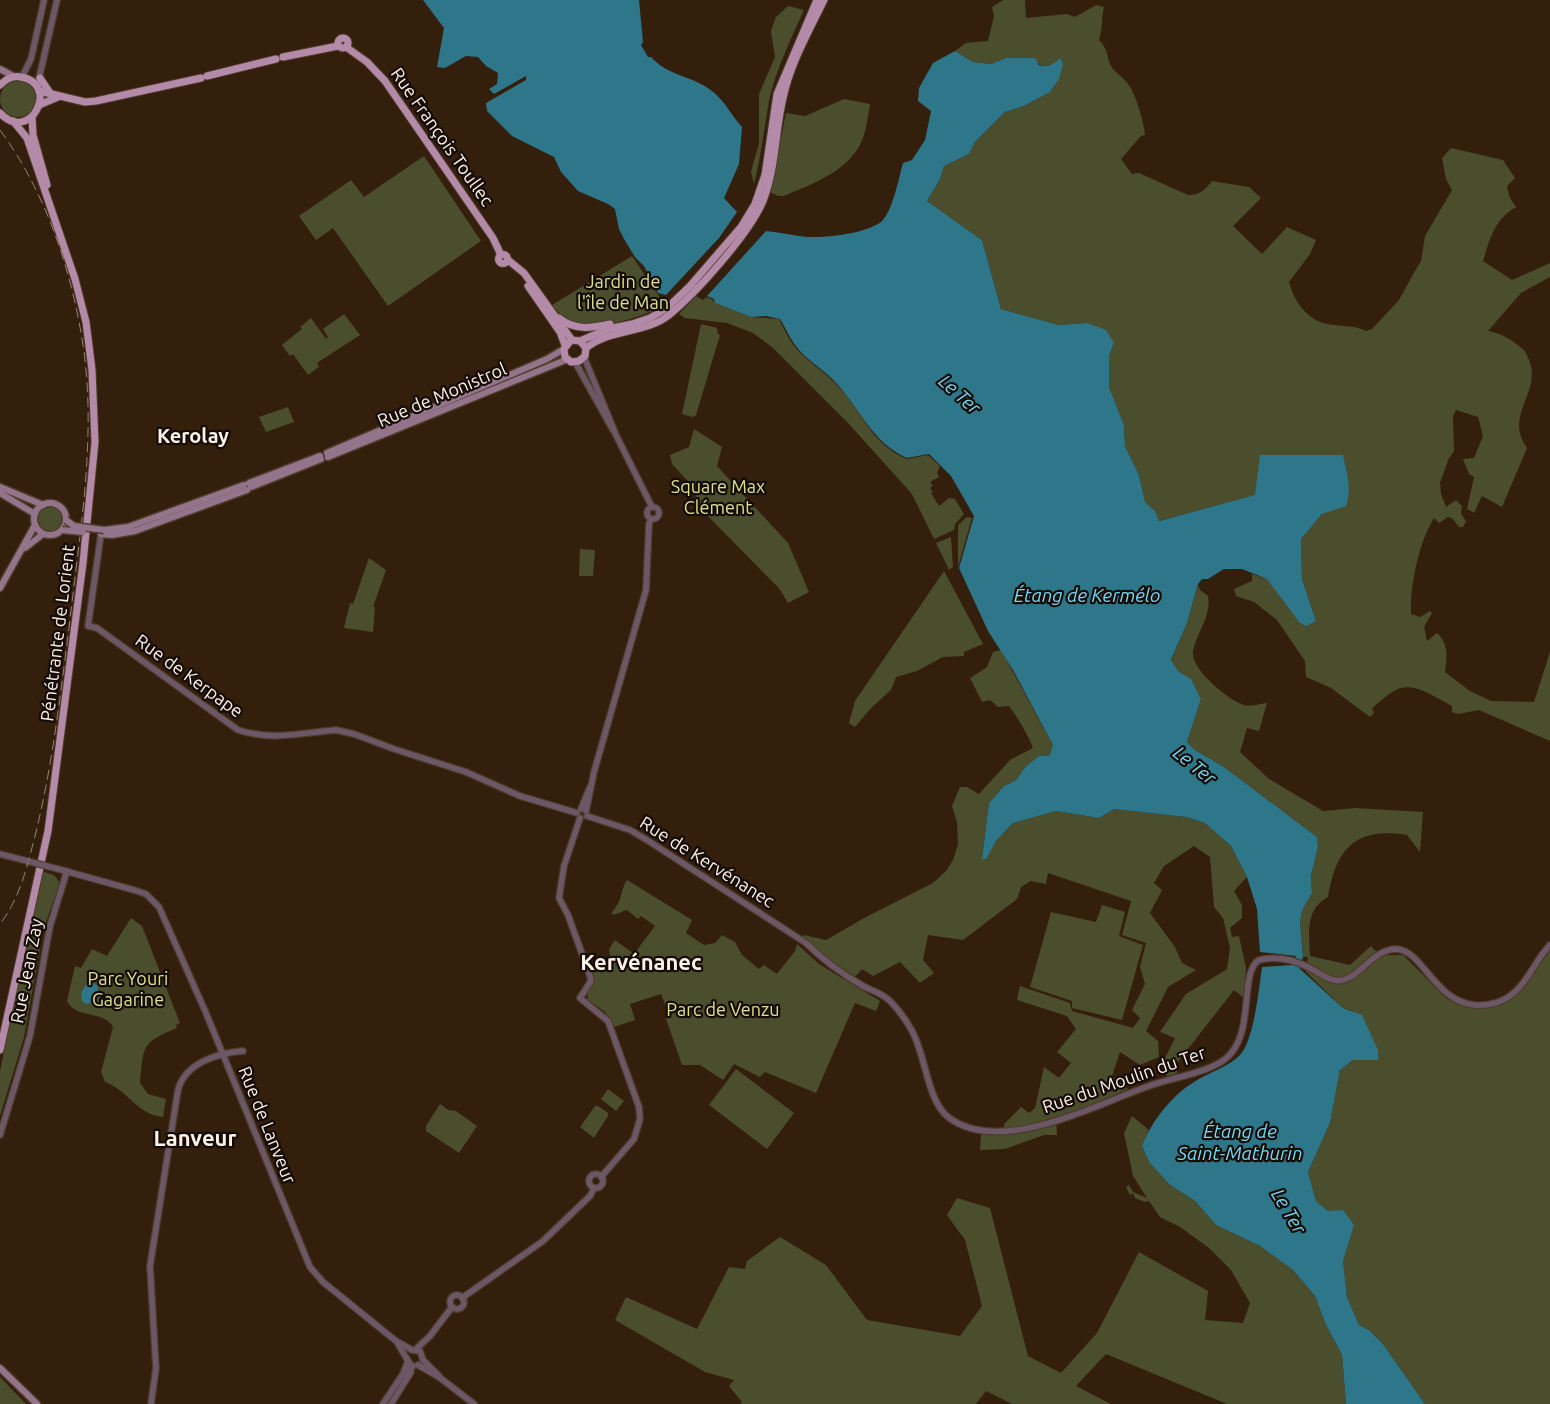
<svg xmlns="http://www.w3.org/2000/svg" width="1550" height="1404" font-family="Ubuntu,sans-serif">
<rect width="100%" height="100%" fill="#341e0c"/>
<g fill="#4b4e2d">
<path d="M1003,0H1025L1026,18L1067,14L1075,17L1096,5L1104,7C1101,19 1103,28 1099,40C1108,50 1106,52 1110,64C1114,73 1123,76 1128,84C1136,94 1144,123 1145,135L1141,136L1121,159L1132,174L1139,173L1188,195C1200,195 1205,190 1212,181L1249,187L1261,198L1233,226L1262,254L1287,227L1316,240L1310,254L1289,282C1294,300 1304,316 1323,323C1338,327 1352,324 1366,331L1372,329L1399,300L1415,271L1421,261L1425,236L1452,190L1446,179L1442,158L1451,148L1503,160L1515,178L1507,186L1510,198L1516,207C1495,219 1490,238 1483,261L1512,280L1550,263V277L1521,293L1488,331C1504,334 1512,340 1524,350C1550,390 1501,411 1527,448L1502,507L1482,496L1474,513L1467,509L1474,477L1469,474L1463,459L1474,458L1483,436L1478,417L1456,410L1453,416L1454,451L1449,458L1440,483L1441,494L1446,507L1456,500L1462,506L1461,514L1466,521L1463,527H1459L1452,518L1448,517L1439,523L1434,518C1419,542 1410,585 1411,614L1420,617L1430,611L1432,613L1424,627L1427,641L1437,633C1449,644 1447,657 1445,672L1470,691L1491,701L1534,702L1550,652V741L1479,710L1458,714L1452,712V706C1436,698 1416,682 1398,689C1388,693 1380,702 1372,708L1374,713L1370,717L1331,688L1306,677L1305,661L1277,620L1254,602L1236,596L1234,589L1252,581V574L1267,579L1316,621L1302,579L1301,539L1322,514L1348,500L1347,470L1343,455H1302L1256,495L1158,521L1155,511L1145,502L1139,475L1125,446L1124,425L1109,387V356L1114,343L1087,323L1059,325L1001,309L982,240L927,201L940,179L944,166L969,154L975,142L1005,112L1024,106L1050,92L1058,80L1055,64C1046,67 1039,67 1034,58H1006L991,64L973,62L955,51L966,43L988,41L994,16L992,7Z"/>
<path d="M788,6L804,10C791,39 776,69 769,101C764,129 761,157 754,184L751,172L759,143V94L775,57L771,31L776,17Z"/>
<circle cx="18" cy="99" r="18"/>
<path d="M844,99L870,104C868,115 867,126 864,135C853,170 814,183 784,196H778L770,192L786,113L805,116Z"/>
<path d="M424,156L481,241L388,306L333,228L316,240L299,216L351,180L364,197Z"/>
<path d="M632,256L665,305C651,314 599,330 583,327C569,325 560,315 552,305Z"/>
<path d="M696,296L703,300L707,297L713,300L715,303L751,317L779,319C784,328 788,338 794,346C806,360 822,370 834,382C862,409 869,443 907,459L928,455L940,466L937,473L939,477L930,482L933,485L930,488L933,492L931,493L939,506L949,498L955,499L964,514L955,524L954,530L934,539L912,494L848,423L772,347L753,333L727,323L685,318L679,314Z"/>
<path d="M344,314L360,335L317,363L319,367L308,375L293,354L290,356L282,345L302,329L300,327L311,318L326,339L328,337L323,329Z"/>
<path d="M701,324L717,328L718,334L720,335L696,415L693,417L682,414Z"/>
<path d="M288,407L294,422L266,432L259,417Z"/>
<path d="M694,429L722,447L717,466L788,543L809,592L788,603L779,588L759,568L694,502L697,491L672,464L670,455L689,447Z"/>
<circle cx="50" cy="519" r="13"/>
<path d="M967,517L972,518L958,567V525Z"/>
<path d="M951,537L953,567L949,570L936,543Z"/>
<path d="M580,549L595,550L593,576H579Z"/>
<path d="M369,558L386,570L373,607H375L373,632L344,628L350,603L353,604Z"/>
<path d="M944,571L983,644L964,652V656L943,657L917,671L896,677L891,690L871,708L855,727L849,723L855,701Z"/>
<path d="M1198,585L1200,590L1208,596C1212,615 1197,632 1193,651C1190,669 1228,700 1244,705C1250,707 1260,704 1267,703L1259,731L1247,728L1240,752L1269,779L1323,811L1355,808L1423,812L1420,852L1407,835C1356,827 1336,848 1328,897C1305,909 1309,934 1310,956L1350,965L1371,946C1379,957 1390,955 1403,955L1447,999L1486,1008L1510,997L1523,985L1550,949V1404H1425L1383,1344L1369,1330L1359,1325L1347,1297L1343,1261L1354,1224L1328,1211L1316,1201L1308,1172L1330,1123L1340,1070L1353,1060H1378L1353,1011L1343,1008L1306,972L1308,957H1303L1300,922L1302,911L1312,893L1311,876L1318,847L1317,837L1224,767L1195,750L1187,742L1201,699L1191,680L1178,671L1171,661L1187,623Z"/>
<path d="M1001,650L1053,745L1049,756H1039L1026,766L1016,780L1004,786L989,803L982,859L986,858L996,841L1013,823L1056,811L1099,818L1114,809L1186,817L1205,823L1231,846L1247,877L1234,891L1242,905V918L1230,928L1232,937L1239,936L1246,968L1244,998L1234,990L1177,1063V1074L1167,1076L1161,1066L1175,1038L1160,1032L1186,994L1227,969L1230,948L1223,918L1214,907L1210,857L1194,846L1164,866L1154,883L1162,890L1150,913L1175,947L1182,963L1196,970L1168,987L1146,1031L1158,1041L1159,1057L1140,1065L1120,1052L1112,1076L1128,1089L1085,1108L1056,1118L1057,1135H1044L1005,1149L980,1150L981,1134L1005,1133L1004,1124L1021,1107L1029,1113L1035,1108L1044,1067L1059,1078L1071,1063L1057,1052L1076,1029L1067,1016L1017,1000L1020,986L1070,1003L1072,1011L1133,1028L1140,1018L1132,1010L1145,984L1140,967L1146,943L1122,935L1131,901L1048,873L1046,884L1031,881L1021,887L1017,899L963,940L928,935L923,960L934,973L920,983L900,962L873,976L862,969L855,977L826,958L802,937L804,935L826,940L866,917L933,883L946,871L953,860L958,844L957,822L952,806L960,787H967L979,794L1010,760L1033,748C1028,735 1018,718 1009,706L998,707L990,700L982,702L970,678L987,667L993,652Z"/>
<path d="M41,871L54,875L60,883L44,927L24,1037L0,1116V1071Z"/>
<path d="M627,880L692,920L686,933L704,945L715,943L722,935L735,942L742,955L759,969L764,965L777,974L795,951L797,944L819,964L880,1001L876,1011L855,1003L816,1093L765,1072L760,1077L734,1064L723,1080L700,1065H682L666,1019L668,1012L661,994L630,1004L635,1020L614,1027L605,1012L588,1000C585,993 594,983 592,971L611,962L609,949L615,940L634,954L655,926L641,916L638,919L627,910L613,915L612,912C624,898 619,893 627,880Z"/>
<path d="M1102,905L1125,912L1119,936L1143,945L1122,1020L1072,1008V1001L1030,987L1051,912L1096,922Z"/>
<path d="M131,918L142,926L180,1023L176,1025L177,1028C141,1043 144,1045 140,1083L148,1094L166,1099L163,1117C137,1115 128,1090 105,1082L101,1072L113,1027C104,1010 75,1019 67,1001L75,966L81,968L92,949L107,956Z"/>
<path d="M736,1069L794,1113L767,1149L709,1105Z"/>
<path d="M608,1089L624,1101L616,1111L601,1099Z"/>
<path d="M440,1104L448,1110L456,1111L477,1126L459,1153L426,1131V1126Z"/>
<path d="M595,1106H598L608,1113V1116L594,1138L580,1127Z"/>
<path d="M1132,1116L1149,1130L1142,1146L1149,1162L1169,1184L1195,1201L1216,1225L1260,1246L1293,1270L1315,1296L1326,1325L1342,1355L1346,1404H1227L1106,1354L1076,1386L1111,1404H1012L986,1391L976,1404H740L742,1402L729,1386L734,1380L705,1372L615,1320L626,1297L697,1329L729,1267L745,1269L747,1261L780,1237L826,1265L867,1320L960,1336L982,1306L965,1240L947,1215L957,1198L990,1208L1028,1356L1061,1373L1097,1333L1139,1252L1208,1291L1205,1320L1243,1323L1250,1303L1231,1270L1209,1248L1180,1227L1160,1217L1149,1201L1145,1202L1135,1198L1133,1193L1130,1195L1126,1187L1129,1185L1133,1192L1147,1198L1133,1176L1124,1133Z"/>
<path d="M0,1377L26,1404H0Z"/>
</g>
<g fill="#2e7689">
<path d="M423,0H639L643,42L641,45L648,57H651C669,77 692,75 712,91C725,101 731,115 742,127L739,164L724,198L737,212L719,238L666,295L658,293L644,266L635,257L624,239L619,229L615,209L608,204L578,191L561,172L554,157L512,136L487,111L486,103L526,80V76L494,94L489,89L497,84L498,73L486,66L478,57L466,56L445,68L437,67L444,28Z"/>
<path d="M955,51L973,62L991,64L1006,58H1035L1039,65C1048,68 1054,64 1060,58L1063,64L1059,79L1050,92L1024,106L1005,112L975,142L969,154L944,166L940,179L927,201L982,240L1001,309L1059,325L1087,323L1106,330L1114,343L1109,356V387L1124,425L1125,446L1139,475L1145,502L1155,511L1159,521L1255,495L1260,455H1343C1347,470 1352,491 1346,506L1322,514L1301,539L1302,579L1316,621L1306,626L1300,623L1267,579L1242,569H1224L1208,579H1202L1198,584L1187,623L1171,660L1178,671L1191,679L1201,699L1187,742L1195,750L1224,767L1317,837L1318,847L1311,876L1312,893L1302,911L1300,922L1303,957L1299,968L1343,1008L1362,1015L1378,1050V1060H1353L1340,1070L1330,1123L1308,1172L1316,1201L1328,1211L1343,1210L1354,1225L1343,1261L1347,1297L1359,1325L1369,1330L1383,1344L1425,1404H1346L1342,1355L1326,1325L1315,1296L1293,1270L1260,1246L1216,1225L1195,1201L1169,1184L1149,1162L1142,1146C1152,1121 1170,1097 1194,1082C1209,1072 1227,1068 1240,1055C1254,1040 1259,988 1262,967L1292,965L1296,956L1260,952L1257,909L1247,877L1231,846L1205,823L1186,817L1114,809L1099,818L1056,811L1013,823L996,841L986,859H982L989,803L1004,786L1016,780L1026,766L1039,756H1049L1053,745L1013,670L988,631L959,568L974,516L951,476L929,454L907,458C873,443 861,411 837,384C825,370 807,361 795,345C789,337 785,327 780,319L766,316L751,317L715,303L714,299L707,296L766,231C780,232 794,236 808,237C826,238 869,233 882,221C893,210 899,177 903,163L912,160L925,140L931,111L918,101L919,88L933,63Z"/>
<path d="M90,979L98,987L97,1001L86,1004L82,1001L81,993Z"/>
</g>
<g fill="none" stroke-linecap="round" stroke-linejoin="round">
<defs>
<g id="tertiary">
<path d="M22,77L31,59L44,0"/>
<path d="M37,87L57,0"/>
<path d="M584,357L616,435L652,507"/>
<path d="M575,362L613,430"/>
<circle cx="653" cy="513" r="6"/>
<path d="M101,534L88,626L97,628L238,730C273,741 300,733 336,730L354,734L394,749L466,772L520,796L577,813"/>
<path d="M581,809L590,787"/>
<path d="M586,811L594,772L646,590L649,524L651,519"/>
<path d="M587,816L630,830L647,840L806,943C823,960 842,974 863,986C872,991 882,993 890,1001C898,1009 906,1020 912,1031C926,1056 927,1100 948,1117C1000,1157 1096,1104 1149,1086C1171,1078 1206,1073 1224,1060C1257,1036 1238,973 1259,960C1281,955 1298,961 1317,972C1322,975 1328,979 1334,980C1355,986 1371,949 1396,949C1423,950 1433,1000 1474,1005C1487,1006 1500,1003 1510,996C1528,983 1535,960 1550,945"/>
<path d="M580,818L564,866L559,898L568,915L590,976L591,981L580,998L608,1021L639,1107L640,1119L634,1139L601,1177"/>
<path d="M0,854L31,862"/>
<path d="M58,869L134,890L146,894L159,907L206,1013L310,1267L323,1282L396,1341L412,1350L420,1351L423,1360"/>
<path d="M0,1135L30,1036L50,926L67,871"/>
<circle cx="596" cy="1181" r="7"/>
<circle cx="457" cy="1302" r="7"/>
<path d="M462,1298L543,1241L590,1196L594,1188"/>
<path d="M398,1344L410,1364"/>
<path d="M416,1349L430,1336L452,1307"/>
<path d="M423,1360L439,1376"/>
<path d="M418,1365L439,1377L474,1404"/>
<path d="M405,1375L413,1366"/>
<path d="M151,1404L156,1368L150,1266L178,1090C185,1063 218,1053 243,1051"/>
<path d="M383,1404L403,1374L408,1361"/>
<path d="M391,1404L411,1372"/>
</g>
<g id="secondary">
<path d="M0,69L15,77"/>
<path d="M327,453L547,359L564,349"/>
<path d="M328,457L568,359"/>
<path d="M249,483L320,456"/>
<path d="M0,487L43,505"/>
<path d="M251,487L321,459"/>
<path d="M0,493L35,514"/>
<circle cx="50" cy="519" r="16"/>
<path d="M104,530L128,527L244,485"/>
<path d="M101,534L112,535L135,531L247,490"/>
<path d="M25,548L43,534"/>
<path d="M0,588L35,525"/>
<path d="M0,1368L37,1404"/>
</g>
<g id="primary">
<circle cx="343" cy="43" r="5"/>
<path d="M346,47L367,62L385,81L493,238L501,255"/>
<path d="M283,57L338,46"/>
<path d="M207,76L276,59"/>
<path d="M40,78L50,93"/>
<path d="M0,85C6,79 13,75 21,77C61,84 30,145 0,113"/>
<path d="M39,91L85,102L96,101L201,78"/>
<path d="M39,105L58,97"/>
<path d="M32,117L33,135L47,185"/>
<circle cx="503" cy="259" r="4.5"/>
<path d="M508,260L524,273L572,340"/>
<path d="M528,286L560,332L565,345"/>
<path d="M559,318C575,331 591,328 610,324"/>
<path d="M580,341L586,348L585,356L579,361L571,362L565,357L564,349L571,340L580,341L608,329L632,324L650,318L667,308L690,286L741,227L755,204L765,175L777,94L817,0"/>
<path d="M586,348C611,328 645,334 669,315C697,292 749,234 763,201C776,168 775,132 783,98C790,64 809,31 824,0"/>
<path d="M0,1050L48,831L83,563L95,442L92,370L86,322L75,279L27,138L13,121"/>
</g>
</defs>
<use href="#tertiary" stroke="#503c2b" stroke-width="8"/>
<use href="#secondary" stroke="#503c2b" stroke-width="9"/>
<use href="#primary" stroke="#503c2b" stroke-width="9"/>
<use href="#tertiary" stroke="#6c5766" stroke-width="5.5"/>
<use href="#secondary" stroke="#94748b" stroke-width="6"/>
<use href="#primary" stroke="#b38aa7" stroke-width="7"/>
<path stroke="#958476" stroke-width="1" stroke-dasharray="10 5" stroke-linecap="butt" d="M0,130C47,194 73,274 84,352C96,444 79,537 69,628C60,698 52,768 35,836C27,867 20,898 0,924"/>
<defs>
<path id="tertiary-bridge" d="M31,862L58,869"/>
<g id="secondary-bridge">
<path d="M66,520L74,526L104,530"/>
<path d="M62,530L83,532"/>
</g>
</defs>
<use href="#tertiary-bridge" stroke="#503c2b" stroke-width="8" stroke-linecap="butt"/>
<use href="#secondary-bridge" stroke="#503c2b" stroke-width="9" stroke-linecap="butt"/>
<use href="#tertiary-bridge" stroke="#6c5766" stroke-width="5.5"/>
<use href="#secondary-bridge" stroke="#94748b" stroke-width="6"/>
</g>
<g text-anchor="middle" stroke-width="4.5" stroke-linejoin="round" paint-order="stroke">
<g font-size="18" fill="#fef2e9" stroke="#150b05">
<text transform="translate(442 137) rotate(55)" y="6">Rue François Toullec</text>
<text transform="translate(442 395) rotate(-23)" y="6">Rue de Monistrol</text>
<text transform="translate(58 633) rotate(-83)" y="6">Pénétrante de Lorient</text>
<text transform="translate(189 676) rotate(36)" y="6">Rue de Kerpape</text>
<text transform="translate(707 862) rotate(32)" y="6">Rue de Kervénanec</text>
<text transform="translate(27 971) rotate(-79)" y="6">Rue Jean Zay</text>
<text transform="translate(1124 1080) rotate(-19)" y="6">Rue du Moulin du Ter</text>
<text transform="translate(267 1125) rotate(68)" y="6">Rue de Lanveur</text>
</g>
<g font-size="18" fill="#dce18e" stroke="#150b05">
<text x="623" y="288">Jardin de<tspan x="623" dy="21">l'île de Man</tspan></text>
<text x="718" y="493">Square Max<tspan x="718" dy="21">Clément</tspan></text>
<text x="128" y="985">Parc Youri<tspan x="128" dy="21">Gagarine</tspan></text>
<text x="723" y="1016">Parc de Venzu</text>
</g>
<g font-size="19" font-style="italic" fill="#71daf8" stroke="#150b05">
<text transform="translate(960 394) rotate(42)" y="7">Le Ter</text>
<text x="1087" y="602">Étang de Kermélo</text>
<text transform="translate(1195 765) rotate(39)" y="7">Le Ter</text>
<text x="1240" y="1138">Étang de<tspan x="1240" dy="22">Saint-Mathurin</tspan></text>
<text transform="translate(1289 1211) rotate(59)" y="7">Le Ter</text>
</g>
<g font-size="20" font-weight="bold" fill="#fef2e9" stroke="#150b05">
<text x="193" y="443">Kerolay</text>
</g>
<g font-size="22" font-weight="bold" fill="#fef2e9" stroke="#150b05">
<text x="641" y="970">Kervénanec</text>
<text x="195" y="1146">Lanveur</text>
</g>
</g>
</svg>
